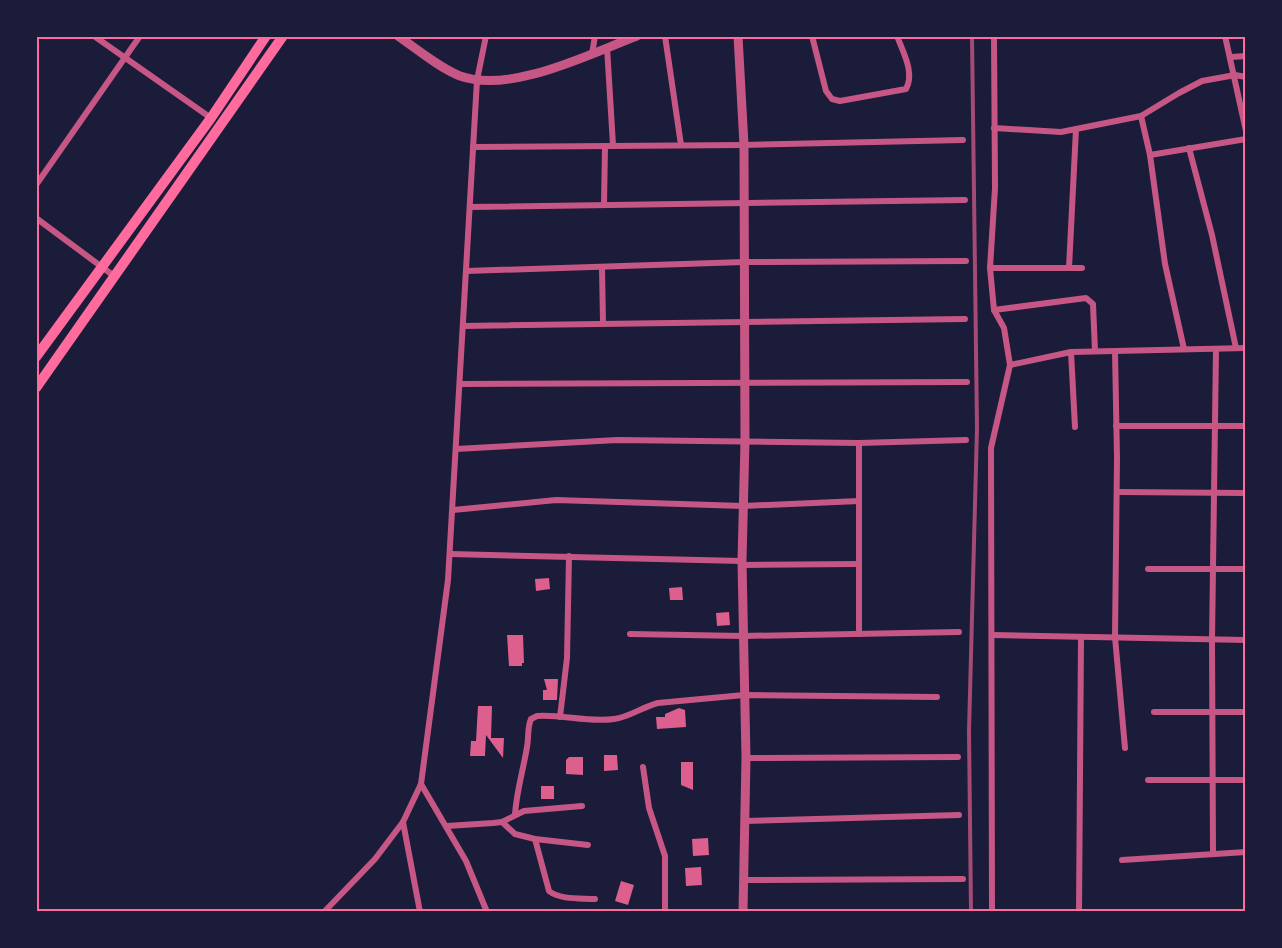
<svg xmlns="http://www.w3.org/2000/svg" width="1282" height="948" font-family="'Work Sans',sans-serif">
<rect width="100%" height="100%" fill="#1b1b3a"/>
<g fill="#dd5f8e">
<path d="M549,578L550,589L536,591L535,579Z"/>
<path d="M682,587L683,600H670L669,588Z"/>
<path d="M729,612L730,625L717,626L716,613Z"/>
<path d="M507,635H523L524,663H522V666H509Z"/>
<path d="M544,679H558L557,700H543V690H547Z"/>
<path d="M478,706H492L491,738H504L503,758L486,735L485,756H470L471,741H476Z"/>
<path d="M679,708L685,710L686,727L657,729L656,717H665V714Z"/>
<path d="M604,755H617L618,770L604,771Z"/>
<path d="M569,757H583V775L566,774V760Z"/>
<path d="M681,762H693V790L681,785Z"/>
<rect x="541" y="786" width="13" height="13"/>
<path d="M708,838L709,855L693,856L692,839Z"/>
<path d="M701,867L702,885L686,886L685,868Z"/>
<path d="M621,881L634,885L628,905L615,901Z"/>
</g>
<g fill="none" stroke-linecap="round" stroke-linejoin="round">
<g stroke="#c65784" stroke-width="6">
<path d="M94,36L211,118"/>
<path d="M665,36L681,145"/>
<path d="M812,36L826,91L832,99L840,101L906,89C915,73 903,52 897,36"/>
<path d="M1225,36L1246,131"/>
<path d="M607,47L613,145"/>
<path d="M592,54L595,36"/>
<path d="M1231,57L1246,56"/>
<path d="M1141,116L1150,155L1165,264L1184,349"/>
<path d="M994,128L1061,132L1141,116L1179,93L1202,81L1235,75L1246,77"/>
<path d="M473,147L744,145L963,140"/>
<path d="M1189,148L1212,235L1236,348"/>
<path d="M1150,155L1246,139"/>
<path d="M36,185L140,36"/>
<path d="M604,205L605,146"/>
<path d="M470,207L965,200"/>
<path d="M36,218L114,276"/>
<path d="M602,267L603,323"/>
<path d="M990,268H1082"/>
<path d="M1069,268L1076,129"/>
<path d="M466,271L744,262L966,261"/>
<path d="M994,310L1086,298L1093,304L1095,351"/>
<path d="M463,326L965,319"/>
<path d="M1115,351L1117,458L1115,637L1125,748"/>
<path d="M1071,352L1075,427"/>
<path d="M1010,365L1071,352L1246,348"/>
<path d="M460,384L967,382"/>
<path d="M1116,426H1246"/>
<path d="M859,443V634"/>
<path d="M456,449L617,440L859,443L966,440"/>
<path d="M1117,492L1246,493"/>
<path d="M453,510L556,500L743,506L859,501"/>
<path d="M450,554L742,561"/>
<path d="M742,565L859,564"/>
<path d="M1148,569H1246"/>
<path d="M630,634L743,636L959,632"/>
<path d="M992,635L1246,640"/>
<path d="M1154,712H1246"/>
<path d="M560,717L567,658L569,556"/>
<path d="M746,758L958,757"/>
<path d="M643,767L649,808L665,856V912"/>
<path d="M1148,780H1246"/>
<path d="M421,784L466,861L487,912"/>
<path d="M515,814C517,789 523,771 527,747C529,737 527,728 531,719L537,716C562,714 588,723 614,719C630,717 642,707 658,703L744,695L937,697"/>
<path d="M744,821L959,815"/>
<path d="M403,822L420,912"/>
<path d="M502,822L515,834L535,839L588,845"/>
<path d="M447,826L493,823L502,822L524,811L582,806"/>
<path d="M535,839L549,891C560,900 581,898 595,899"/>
<path d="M1213,853L1212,640L1216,349"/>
<path d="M1122,860L1246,852"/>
<path d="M743,880L963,879"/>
<path d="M324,912L375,859L403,822L421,784L448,580L477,80L486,36"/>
<path d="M992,912L991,448L1010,365L1004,328L994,310L990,268L995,188L994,36"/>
<path d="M1079,912L1081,637"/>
</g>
<g stroke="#c65784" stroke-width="9">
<path d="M398,36C417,49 438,67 460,76C511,94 589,54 637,36"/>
<path d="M738,36L744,145L745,441L742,561L746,758L743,912"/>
</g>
<g stroke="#ff6b9d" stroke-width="10">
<path d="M36,357L211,118L266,36"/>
<path d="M36,388L283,36"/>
</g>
<path stroke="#a44b75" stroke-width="4" d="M971,912L969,731L977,428L972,36"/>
</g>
<rect width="1282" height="948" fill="none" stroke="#1b1b3a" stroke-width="75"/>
<rect x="38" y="38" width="1206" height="872" fill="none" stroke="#ff6b9d" stroke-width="2"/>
</svg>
